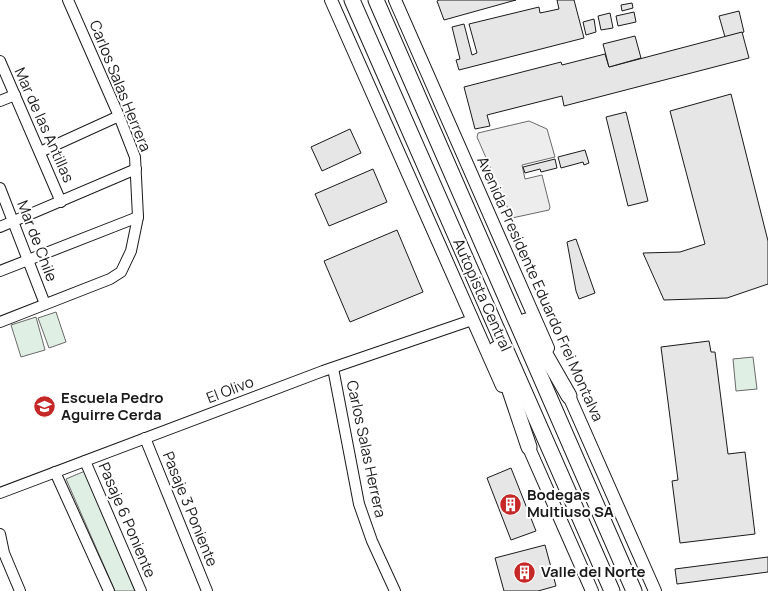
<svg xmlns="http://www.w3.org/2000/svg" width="768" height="591" font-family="Manrope,sans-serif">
<rect width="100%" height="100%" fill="#fff"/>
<g fill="#e0efe3" stroke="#6a6a6a">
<path d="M56,312L66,342L49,348L38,318Z"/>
<path d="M36,317L45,350L21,357L11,325Z"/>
<path d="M753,357L757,389L736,391L733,359Z"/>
<path d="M85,471L135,591H115L66,479Z"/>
</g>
<path fill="#ededed" stroke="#6a6a6a" d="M529,121L547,129L555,157L522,165L525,179L542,175L550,207L549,210L512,218L477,137L478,133Z"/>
<g fill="#e6e6e6" stroke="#1a1a1a">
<path d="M439,0H516L444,20L437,1Z"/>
<path d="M557,0H574L584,38L459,70L456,60L460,59L452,27L464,24L472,55L477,53L469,24L539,7L540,13L559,9Z"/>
<path d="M632,3L633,8L622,11L621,5Z"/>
<path d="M739,11L744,32L725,37L719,16Z"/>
<path d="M634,12L636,22L618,26L616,16Z"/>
<path d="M610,13L613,28L601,30L598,16Z"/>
<path d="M594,19L596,32L586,35L583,22Z"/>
<path d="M742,32L749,58L564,106L562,96L487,115L490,126L475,129L464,87L561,62L562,65L605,54L609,67Z"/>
<path d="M635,36L641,58L609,67L603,44Z"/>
<path d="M731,94L768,241V284L727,298L664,300L643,253L680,252L705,244L670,111Z"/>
<path d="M626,112L648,201L628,206L606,117Z"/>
<path d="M350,129L361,153L322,171L311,147Z"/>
<path d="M585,150L589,163L584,165L583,162L561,168L558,157Z"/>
<path d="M555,159L557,168L541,172L540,169L525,173L523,167Z"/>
<path d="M373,169L387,202L329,226L315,194Z"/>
<path d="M397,230L423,292L350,322L324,261Z"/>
<path d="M576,239L595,293L579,299L576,291L567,242Z"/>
<path d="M709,341L711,352H715L728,454L745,452L755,534L680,543L672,481L678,480L661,347Z"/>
<path d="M511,468L536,531L511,540L487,478Z"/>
<path d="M545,545L556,586L538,591H504L495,558Z"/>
<path d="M768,557V572L677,584L675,569Z"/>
</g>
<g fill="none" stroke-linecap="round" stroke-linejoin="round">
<defs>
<g id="minor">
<path d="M0,61L61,202"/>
<path d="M0,101L15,95"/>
<path d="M40,152L119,116"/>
<path d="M0,188L45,304"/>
<path d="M0,227L136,169"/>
<path d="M0,271L138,217"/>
<path d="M0,322L110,279L121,272L131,251L138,217L135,157L119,116L68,0"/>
<path d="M333,368L359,504L372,541L395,591"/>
<path d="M145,438L207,591"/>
<path d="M85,461L141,591"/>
<path d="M55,472L109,591"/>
<path d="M0,493L323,371L472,320"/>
<path d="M0,534L4,553L20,591"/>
</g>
<g id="major">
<path d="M331,0L502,386"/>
<path d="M395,0L548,348"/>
<path d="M565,387L655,591"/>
<path d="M525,439L592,591"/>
</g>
<g id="highway">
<path d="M352,0L612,591"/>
<path d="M376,0L634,591"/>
<path d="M526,321L569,396"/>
<path d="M496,349L529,447"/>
</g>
</defs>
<use href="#minor" stroke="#1a1a1a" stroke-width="12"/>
<use href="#major" stroke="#1a1a1a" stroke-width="14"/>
<use href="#highway" stroke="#1a1a1a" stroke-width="17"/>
<use href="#minor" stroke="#fff" stroke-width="10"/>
<use href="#major" stroke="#fff" stroke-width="12"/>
<use href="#highway" stroke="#fff" stroke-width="15"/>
</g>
<defs>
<symbol id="school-disc" viewBox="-11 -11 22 22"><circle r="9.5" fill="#c62828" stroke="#fff"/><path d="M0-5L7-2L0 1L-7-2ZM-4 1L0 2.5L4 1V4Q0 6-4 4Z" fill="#fff"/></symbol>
<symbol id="building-disc" viewBox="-11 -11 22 22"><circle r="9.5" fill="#c62828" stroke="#fff"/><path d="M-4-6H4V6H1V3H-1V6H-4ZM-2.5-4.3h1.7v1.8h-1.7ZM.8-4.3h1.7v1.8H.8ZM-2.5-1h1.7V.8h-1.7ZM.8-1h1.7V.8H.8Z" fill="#fff"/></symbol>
</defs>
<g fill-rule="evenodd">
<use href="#school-disc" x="32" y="394" width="25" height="25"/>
<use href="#building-disc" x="498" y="492" width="25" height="25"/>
<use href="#building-disc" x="512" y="560" width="25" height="25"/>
</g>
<g text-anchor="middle" stroke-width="4" stroke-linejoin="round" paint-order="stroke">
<g font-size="15" fill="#1a1a1a" stroke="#fff">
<text transform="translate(120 86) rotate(68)" y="5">Carlos Salas Herrera</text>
<text transform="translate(44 125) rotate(66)" y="5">Mar de las Antillas</text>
<text transform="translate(37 241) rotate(69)" y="5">Mar de Chile</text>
<text transform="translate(540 289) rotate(66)" y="5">Avenida Presidente Eduardo Frei Montalva</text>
<text transform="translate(482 295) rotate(66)" y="5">Autopista Central</text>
<text transform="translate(230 390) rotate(-21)" y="5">El Olivo</text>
<text transform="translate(366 449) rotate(78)" y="5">Carlos Salas Herrera</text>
<text transform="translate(190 509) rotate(68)" y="5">Pasaje 3 Poniente</text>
<text transform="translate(127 520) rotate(67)" y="5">Pasaje 6 Poniente</text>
</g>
<g font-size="15" font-weight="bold" fill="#1a1a1a" stroke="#fff" text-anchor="start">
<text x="61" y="403">Escuela Pedro<tspan x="61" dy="17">Aguirre Cerda</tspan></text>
<text x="527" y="500">Bodegas<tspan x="527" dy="17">Multiuso SA</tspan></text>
<text x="541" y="577">Valle del Norte</text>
</g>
</g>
</svg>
